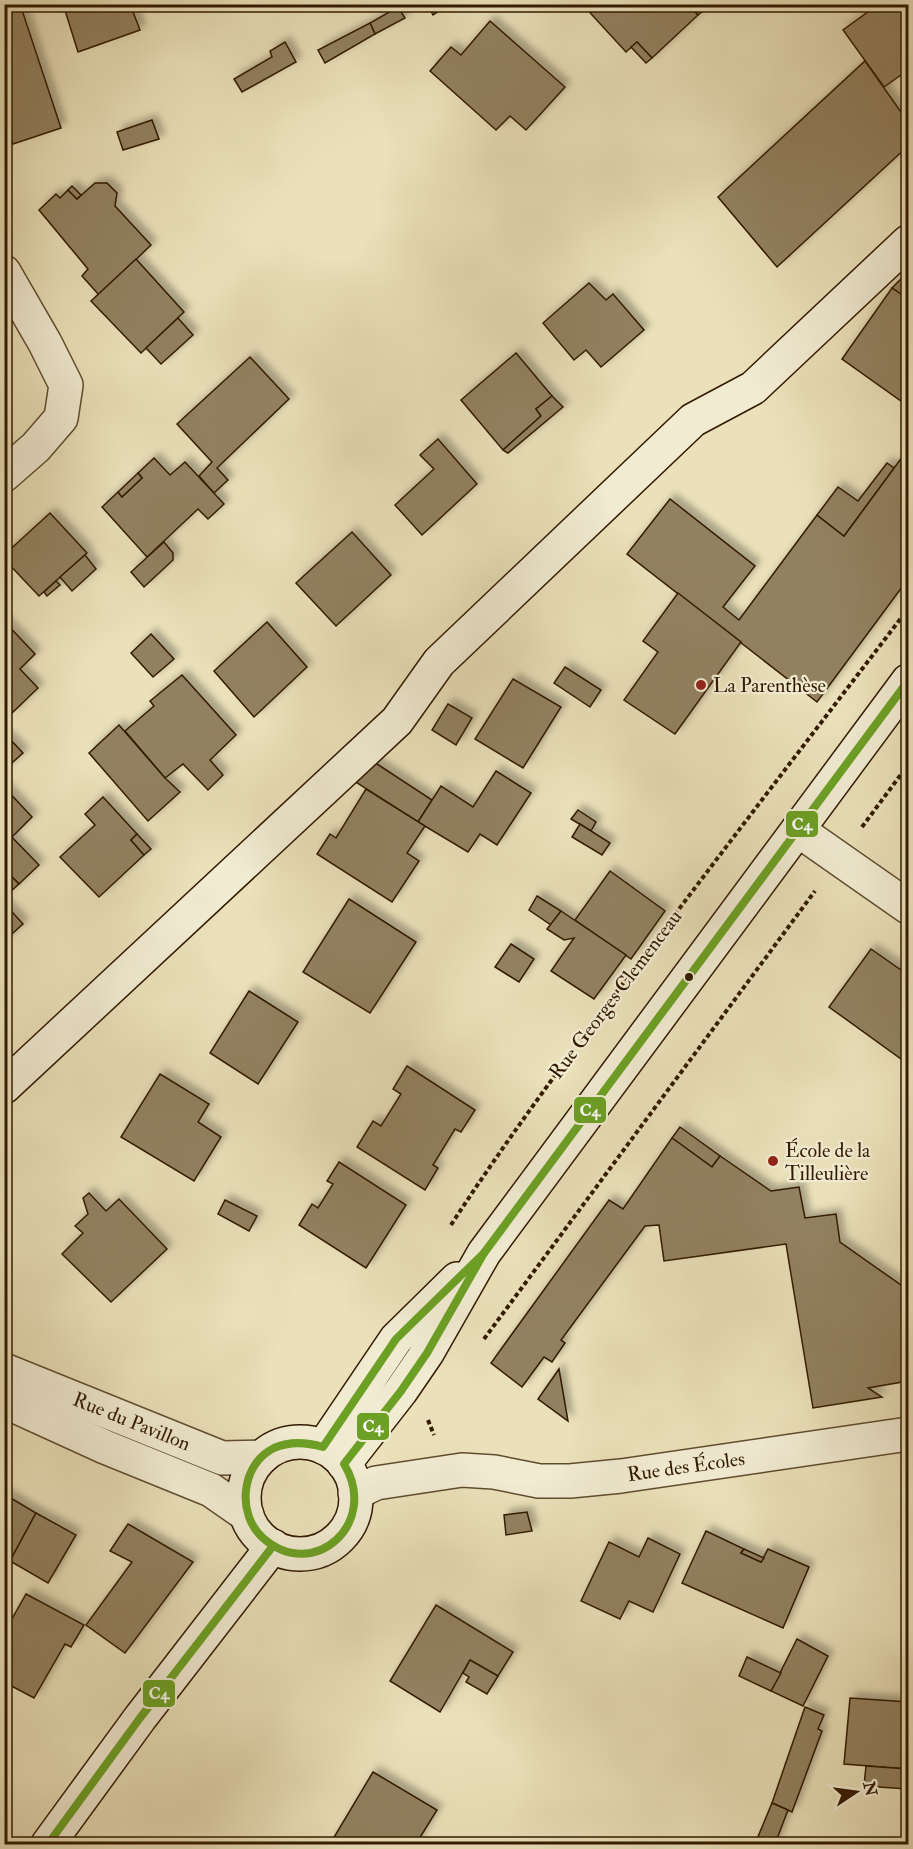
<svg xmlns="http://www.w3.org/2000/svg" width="913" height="1849" font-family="'IM FELL Double Pica',serif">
<defs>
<filter id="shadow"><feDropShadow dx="5.5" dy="-5.5" stdDeviation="3" flood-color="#0004"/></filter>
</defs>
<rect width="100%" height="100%" fill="#eae0b9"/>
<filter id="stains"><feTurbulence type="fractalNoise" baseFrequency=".00333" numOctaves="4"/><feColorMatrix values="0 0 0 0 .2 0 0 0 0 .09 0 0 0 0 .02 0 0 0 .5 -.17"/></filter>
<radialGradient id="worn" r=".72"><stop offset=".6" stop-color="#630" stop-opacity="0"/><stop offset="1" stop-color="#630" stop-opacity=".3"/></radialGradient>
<g fill="#928160" stroke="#321a00" stroke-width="1.5" filter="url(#shadow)">
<path d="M15,4H20L61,128L13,144L4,120V8Z"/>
<path d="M63,4H130L140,30L78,52Z"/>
<path d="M427,4H450L433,15Z"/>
<path d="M582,4H688L698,15L652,58L637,42L626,52Z"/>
<path d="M688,4H699L704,10L698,15Z"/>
<path d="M879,4H908V63L907,64L908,70L884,87L843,30Z"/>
<path d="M398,7L405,18L375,34L370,23Z"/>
<path d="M490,21L565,87L526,130L510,116L496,130L430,71L451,47L461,55Z"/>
<path d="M370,23L375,34L325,63L318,50Z"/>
<path d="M285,42L296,62L242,92L234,79L272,57L270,51Z"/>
<path d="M637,42L652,58L646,63L631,47Z"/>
<path d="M865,61L908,122V146L777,267L718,197Z"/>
<path d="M152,120L159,139L123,150L117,132Z"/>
<path d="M95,183H107L117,193L115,206L151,245L99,295L82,276L88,269L39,210L56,194L60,198L68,190L77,199Z"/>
<path d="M72,186L81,195L77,199L68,190Z"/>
<path d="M136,259L184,312L141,353L91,301Z"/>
<path d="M908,272V299L892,288Z"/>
<path d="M589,283L606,300L613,294L644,330L601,367L586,350L574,360L543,323Z"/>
<path d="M892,288L908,299V406L842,359Z"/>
<path d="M178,318L193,335L161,364L146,348Z"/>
<path d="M516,353L552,396L536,409L541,416L503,450L461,400Z"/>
<path d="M250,357L289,399L217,468L228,480L214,493L199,476L212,462L177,424Z"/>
<path d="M552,396L563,407L508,453L506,452L503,450L541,416L536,409Z"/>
<path d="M438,439L477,484L422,535L395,505L434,469L420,455Z"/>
<path d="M908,449V579L817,702L627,554L670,499L755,566L723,607L739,620L817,515L844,536Z"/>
<path d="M154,458L170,475L185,462L224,504L208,519L198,509L147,557L102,507L118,492L122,497L142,478L138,473Z"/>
<path d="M887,463L894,468L844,536L817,515L838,487L858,501Z"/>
<path d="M138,473L142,478L122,497L118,492Z"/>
<path d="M50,513L87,553L39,596L4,559V555Z"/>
<path d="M352,532L391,575L336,626L296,583Z"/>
<path d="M164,542L173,553V560L144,587L131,572Z"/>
<path d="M85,555L96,569L72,591L60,577Z"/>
<path d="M56,581L60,585L47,596L44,592Z"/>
<path d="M678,593L741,642L675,734L624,700L658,652L643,641Z"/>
<path d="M4,621L35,654L20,669L38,688L10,715L4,709Z"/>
<path d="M267,622L307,667L254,717L214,671Z"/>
<path d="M151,634L174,659L153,677L131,653Z"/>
<path d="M565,667L601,690L590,707L554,683Z"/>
<path d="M182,675L236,735L210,760L223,775L208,790L183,764L165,778L125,731L154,706L150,701Z"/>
<path d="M513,679L561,707L523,768L475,739Z"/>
<path d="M448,704L472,718L456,745L432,730Z"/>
<path d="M119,725L165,778L180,792L148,821L89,753Z"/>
<path d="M7,736L23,753L4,770V738Z"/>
<path d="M374,762L432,800L418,822L354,781Z"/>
<path d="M496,771L531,793L497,845L480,834L468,852L418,822L441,786L473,807Z"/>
<path d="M4,787L32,817L12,837L4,829Z"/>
<path d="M366,789L425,826L407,853L419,861L392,902L317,854L330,834L336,838Z"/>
<path d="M103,797L137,834L131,840L144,855L99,897L60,857L95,825L85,814Z"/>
<path d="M578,810L596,822L591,831L571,819Z"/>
<path d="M580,824L610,843L602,855L572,837Z"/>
<path d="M4,829L39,865L19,884L4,869Z"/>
<path d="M137,834L151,849L144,855L131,840Z"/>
<path d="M4,869L19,884L4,897Z"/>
<path d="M610,871L665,911L631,959L575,920Z"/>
<path d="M537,896L561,911L551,925L529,910Z"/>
<path d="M349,899L416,942L370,1013L303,972Z"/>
<path d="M4,903L23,924L4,941Z"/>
<path d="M561,911L626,955L594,999L551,971L574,938L564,940L547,929Z"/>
<path d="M511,944L534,959L519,982L495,967Z"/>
<path d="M871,949L908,975V1064L829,1007Z"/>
<path d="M249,991L298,1022L258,1084L210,1053Z"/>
<path d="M407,1066L475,1110L461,1132L455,1129L433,1165L438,1168L425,1190L357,1147L373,1121L381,1126L401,1094L393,1089Z"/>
<path d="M160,1074L209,1104L198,1122L221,1137L194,1181L121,1137Z"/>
<path d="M680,1127L720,1156L712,1167L672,1138Z"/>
<path d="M672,1138L712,1167L720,1156L771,1191L799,1187L805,1218L836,1214L840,1242L908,1290V1381L868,1388L882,1397L813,1408L786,1244L664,1261L659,1225L645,1226L561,1340L565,1343L552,1362L544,1357L522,1387L491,1363L609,1200L623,1209Z"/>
<path d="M339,1162L406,1205L366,1268L299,1225L312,1204L318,1208L333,1184L327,1181Z"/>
<path d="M89,1193L106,1211L119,1199L167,1249L111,1302L62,1254L83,1233L75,1226L88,1214L83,1198Z"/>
<path d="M225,1200L257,1216L249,1231L218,1214Z"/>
<path d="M559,1369L568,1421L538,1399Z"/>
<path d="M4,1494L36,1513L10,1561L4,1558Z"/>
<path d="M527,1512L532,1531L506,1535L504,1515Z"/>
<path d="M36,1513L76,1535L48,1583L10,1561Z"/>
<path d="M128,1524L193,1562L125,1653L86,1625L132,1562L110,1551Z"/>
<path d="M706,1531L744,1549L741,1553L761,1562L768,1549L809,1567L783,1628L682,1583Z"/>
<path d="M648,1538L680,1554L653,1612L629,1601L620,1619L581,1601L609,1542L639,1557Z"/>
<path d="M744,1549L764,1558L761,1562L741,1553Z"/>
<path d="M26,1594L84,1625L71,1647L65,1644L34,1698L4,1682V1633Z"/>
<path d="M436,1605L513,1652L498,1676L470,1660L440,1712L390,1681Z"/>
<path d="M797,1639L828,1656L803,1706L771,1691Z"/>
<path d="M747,1657L781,1673L771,1691L739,1676Z"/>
<path d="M470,1660L498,1676L487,1694L466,1682L469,1677L463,1673Z"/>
<path d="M850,1698L908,1702V1769L844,1764Z"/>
<path d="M805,1707L824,1715L818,1729L822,1731L792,1812L772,1803Z"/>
<path d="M866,1766L908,1769V1789L864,1786Z"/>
<path d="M373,1772L437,1810L416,1844H330Z"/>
<path d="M772,1803L788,1810L775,1844H755Z"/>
</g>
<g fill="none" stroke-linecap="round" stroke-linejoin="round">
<defs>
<g id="street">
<path d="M4,272L45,343L66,385L61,418L36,447L4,475"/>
<path d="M798,830L908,907"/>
<path d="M4,1370L222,1458L262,1457"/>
<path d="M4,1401L105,1447L211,1490L247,1515"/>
<path d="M355,1493L376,1483L462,1470L494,1472L539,1481H570L621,1476L908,1434"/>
</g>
<g id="secondary">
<path d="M4,1087L397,721L439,662L693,420L753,388L908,242"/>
<circle cx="300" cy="1498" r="56"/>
<path d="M323,1447L396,1339L457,1279"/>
<path d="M344,1464L401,1391L427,1353L484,1253L908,681"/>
<path d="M48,1844L140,1718L273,1546"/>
</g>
</defs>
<use href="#street" stroke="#604c2e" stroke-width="36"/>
<use href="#secondary" stroke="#321a00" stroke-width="36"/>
<g stroke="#321a00" stroke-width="4" stroke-dasharray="4.5 3" stroke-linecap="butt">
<path d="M862,827L908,765"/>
<path d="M451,1225C506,1140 567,1059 627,978C720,854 814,732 908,609"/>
<path d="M484,1339L815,891"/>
<path d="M428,1420L434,1435"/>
<path d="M334,1542L355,1533"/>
</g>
<use href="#street" stroke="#f1ebd2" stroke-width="33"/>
<use href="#secondary" stroke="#f1ebd2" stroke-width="33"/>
<defs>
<g id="bus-1">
<path d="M484,1253L427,1353L401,1391L344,1464C380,1523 314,1583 263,1538C236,1514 241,1464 274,1448C290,1441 306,1442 323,1447L396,1339Z"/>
<path d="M484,1253L908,681"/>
<path d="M48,1844L140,1718L273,1546"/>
</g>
</defs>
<use href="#bus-1" stroke="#f1ebd2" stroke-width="12"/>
<use href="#bus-1" stroke="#6ca024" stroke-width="8"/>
</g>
<g fill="#8f2418" stroke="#f1ebd2" stroke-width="2">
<circle cx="701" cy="685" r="6"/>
<circle cx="773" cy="1161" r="6"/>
</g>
<circle fill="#321a00" stroke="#f1ebd2" stroke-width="2" cx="689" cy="977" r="5"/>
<g text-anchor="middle" stroke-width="4.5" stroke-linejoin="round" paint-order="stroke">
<g font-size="20" fill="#321a00" stroke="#f1ebd2" text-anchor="start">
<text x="713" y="692">La Parenthèse</text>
<text x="785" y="1157">École de la<tspan x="785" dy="23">Tilleulière</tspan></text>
</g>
<g font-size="20" fill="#321a00" stroke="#f1ebd2">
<text transform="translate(615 994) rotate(-53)" y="7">Rue Georges Clemenceau</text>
<text transform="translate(132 1421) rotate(22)" y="7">Rue du Pavillon</text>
<text transform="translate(686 1466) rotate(-8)" y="7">Rue des Écoles</text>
</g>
</g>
<g stroke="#f1ebd2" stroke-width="2">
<rect x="785" y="810" width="34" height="28" rx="6" fill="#6ca024"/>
<rect x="573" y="1096" width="34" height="28" rx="6" fill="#6ca024"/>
<rect x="356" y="1412" width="34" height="29" rx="6" fill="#6ca024"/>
<rect x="142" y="1679" width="34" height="29" rx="6" fill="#6ca024"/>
</g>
<g font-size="16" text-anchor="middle" font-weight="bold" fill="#fff">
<text x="802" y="830">C4</text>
<text x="590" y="1116">C4</text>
<text x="373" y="1432">C4</text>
<text x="159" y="1699">C4</text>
</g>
<rect width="913" height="1849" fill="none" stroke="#eae0b9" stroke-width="24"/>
<rect x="6" y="6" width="901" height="1837" fill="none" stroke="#321a00" stroke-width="3"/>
<rect x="12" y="12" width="889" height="1825" fill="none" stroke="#321a00" stroke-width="1.5"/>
<g transform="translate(856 1792) rotate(77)" stroke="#f1ebd2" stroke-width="4.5" paint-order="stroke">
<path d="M0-4.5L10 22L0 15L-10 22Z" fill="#321a00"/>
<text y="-9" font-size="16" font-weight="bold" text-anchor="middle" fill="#321a00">N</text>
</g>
<rect width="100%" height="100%" filter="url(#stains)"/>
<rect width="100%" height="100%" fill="url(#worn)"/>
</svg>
